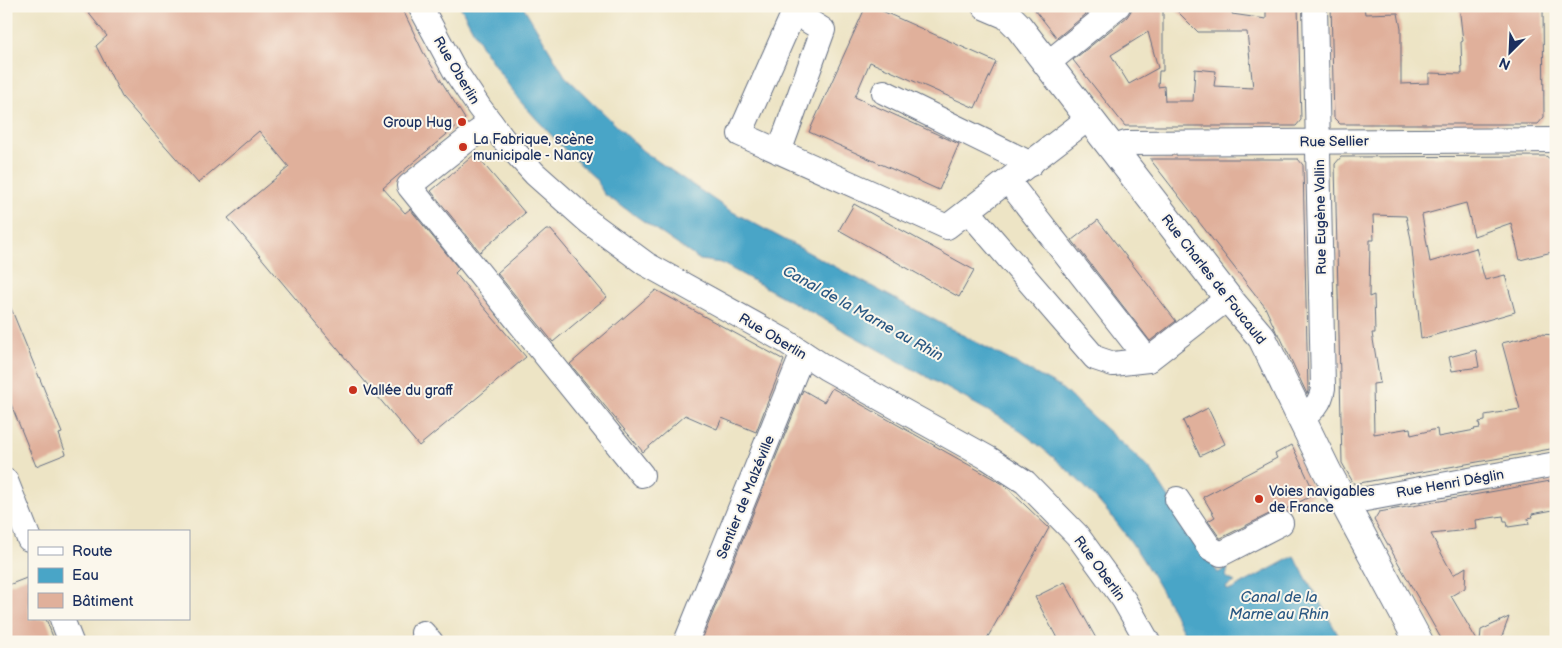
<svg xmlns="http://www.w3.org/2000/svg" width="1562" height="648" font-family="'Balsamiq Sans',sans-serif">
<rect width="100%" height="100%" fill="#fbf7ec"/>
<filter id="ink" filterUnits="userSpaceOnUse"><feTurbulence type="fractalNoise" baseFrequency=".02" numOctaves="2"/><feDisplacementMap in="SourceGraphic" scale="10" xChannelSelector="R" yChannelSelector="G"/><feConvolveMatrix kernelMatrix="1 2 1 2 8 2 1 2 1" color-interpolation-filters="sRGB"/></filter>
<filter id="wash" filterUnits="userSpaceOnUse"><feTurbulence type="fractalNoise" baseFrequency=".0096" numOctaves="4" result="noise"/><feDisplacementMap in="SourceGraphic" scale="20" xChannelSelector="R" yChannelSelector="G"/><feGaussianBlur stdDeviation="1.12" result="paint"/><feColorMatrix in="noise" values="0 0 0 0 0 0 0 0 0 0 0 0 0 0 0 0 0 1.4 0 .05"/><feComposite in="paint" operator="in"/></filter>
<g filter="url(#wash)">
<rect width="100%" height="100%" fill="#ede4c5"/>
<path fill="#49a5c7" stroke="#326a92" d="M460,6H523L565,76L643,151L729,210L1060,387L1151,470L1218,573L1228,567L1226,577L1235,582L1226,587L1227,590H1231L1294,556L1342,642H1189C1175,616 1162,590 1146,565C1111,507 1061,459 1006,421L816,315L721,263L700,260L604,194L596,179L564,149L519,100L482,47Z"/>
<g id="blocks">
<g fill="#e0b09b" fill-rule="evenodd">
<path d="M83,6H401L423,52L465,119L383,188L405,213L410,209L459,269L455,273L526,357L419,446L228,218L289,167L259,131L198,183L122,97L96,46L107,36Z"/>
<path d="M866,6H871L996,62L975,108L870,62L855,97L959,144L939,190L809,132Z"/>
<path d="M1032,6H1096L1057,38Z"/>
<path d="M1131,6H1163V71H1159L1158,87L1164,86L1165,101H1193L1195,69L1216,71L1214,86L1253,88L1247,32H1198L1172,6H1234L1232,14L1266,19V6H1298L1301,120L1296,126H1125L1073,60L1127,17L1131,11ZM1148,32L1158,68L1129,84L1111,55Z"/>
<path d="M1331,6H1364L1365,14L1398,13L1401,29V84L1429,83V73L1462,74L1461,42L1463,41L1459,6H1543L1544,117L1538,124H1340L1334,118Z"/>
<path d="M475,154L525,213L480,252L431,191Z"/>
<path d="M1546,156L1553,161L1556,171V251L1520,260L1511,223L1474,236L1466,203L1422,215L1430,262L1476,248L1485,280L1505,275L1515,312L1421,339L1411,239L1406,216L1373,215L1374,240H1370L1369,297L1374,295L1375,333H1372L1380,383L1373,384L1374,434L1410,428L1411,435L1437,429L1438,437L1475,430L1474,429L1480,428L1479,422L1485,421V415L1520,409L1502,343L1540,334L1556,335V448L1354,484L1342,463L1335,164L1341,157Z"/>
<path d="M1150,159H1298L1303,165L1308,391L1307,394L1279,334H1277L1275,329L1265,307Z"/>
<path d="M854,204L974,270L959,297L839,230Z"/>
<path d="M1098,220L1176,321L1150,341L1072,240Z"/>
<path d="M546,230H551L607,297L553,342L497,273Z"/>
<path d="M656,290L784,360L756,432L722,418L717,429L685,415L643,452L570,364Z"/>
<path d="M6,296L62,433L59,434L66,454L36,466L6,392Z"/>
<path d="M1476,350L1479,367L1452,371L1449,357Z"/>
<path d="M832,388L1003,484L1049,528L985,642H701L803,390L824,402Z"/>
<path d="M1208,408L1225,444L1200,456L1183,421Z"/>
<path d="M1292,445L1315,494L1284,510L1275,511L1221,538H1220L1208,521L1215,517L1203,497L1277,458L1275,454Z"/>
<path d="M1556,480V499L1552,500L1553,510L1532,514L1533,517L1528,518L1529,524L1508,527L1507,521H1504L1503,516L1476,520L1477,529L1431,534L1453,575L1466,567L1465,588L1451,596L1478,642H1443L1374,520L1379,512Z"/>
<path d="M29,577V619H46L55,642H6V586Z"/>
<path d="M1065,582L1098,642H1059L1035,597Z"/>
<path d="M1509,617L1500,642H1480L1481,630Z"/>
</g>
</g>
</g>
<g filter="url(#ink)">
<use href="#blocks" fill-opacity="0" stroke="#646e82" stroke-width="1"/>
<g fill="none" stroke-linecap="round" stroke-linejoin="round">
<defs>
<g id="minor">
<path d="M420,6L455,71L479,107L503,139L535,174L589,222L646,264L785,341L826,368L988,458L1025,482L1077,535L1124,600L1148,642"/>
<path d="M1048,63L1118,6"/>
<path d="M884,92L1031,164"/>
<path d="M491,123L472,136L409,186L642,475"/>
<path d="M1112,148L1126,143L1556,140"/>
<path d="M779,152L823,30L794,12L740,134L947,227L1089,118"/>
<path d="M1008,181L1148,360"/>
<path d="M968,211L1095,358L1113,364L1148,360L1228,298"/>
<path d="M1301,419C1313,410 1321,403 1323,388L1315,6"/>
<path d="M6,481L29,539"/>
<path d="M1177,499L1210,548L1221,554L1281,523"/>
<path d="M1344,503L1556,464"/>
<path d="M62,619L71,642"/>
<path d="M423,633L431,642"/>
<path d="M686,642L803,353"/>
</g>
<path id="major" d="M986,6L1007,15L1018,26L1228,298L1262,338L1327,471L1419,642"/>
</defs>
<use href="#minor" stroke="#646e82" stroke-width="26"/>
<use href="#major" stroke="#646e82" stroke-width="30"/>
<use href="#minor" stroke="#fff" stroke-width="24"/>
<use href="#major" stroke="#fff" stroke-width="28"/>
</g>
</g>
<g fill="#c8321e" stroke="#fbf7ec" stroke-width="2">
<circle cx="462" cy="122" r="5"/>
<circle cx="463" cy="147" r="5"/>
<circle cx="353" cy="390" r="5"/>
<circle cx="1259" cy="499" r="5"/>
</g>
<g text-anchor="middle" stroke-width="4" stroke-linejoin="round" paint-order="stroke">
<g font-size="14" fill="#1b2f5e" stroke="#fbf7ec">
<text transform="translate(457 70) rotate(59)" y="5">Rue Oberlin</text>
<text transform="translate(1334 141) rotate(-1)" y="5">Rue Sellier</text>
<text transform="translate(1320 217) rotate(-91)" y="5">Rue Eugène Vallin</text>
<text transform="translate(1214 279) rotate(52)" y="5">Rue Charles de Foucauld</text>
<text transform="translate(773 336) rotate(31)" y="5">Rue Oberlin</text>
<text transform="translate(1450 483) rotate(-10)" y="5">Rue Henri Déglin</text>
<text transform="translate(745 497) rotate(-68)" y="5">Sentier de Malzéville</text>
<text transform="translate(1100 568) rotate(54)" y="5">Rue Oberlin</text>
</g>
<g font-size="14" fill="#1b2f5e" stroke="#fbf7ec" text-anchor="start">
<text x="452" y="127" text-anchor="end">Group Hug</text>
<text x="473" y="144">La Fabrique, scène<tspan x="473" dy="16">municipale - Nancy</tspan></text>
<text x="363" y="395">Vallée du graff</text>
<text x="1269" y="496">Voies navigables<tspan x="1269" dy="16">de France</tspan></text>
</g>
<g font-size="15" font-style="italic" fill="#2b5883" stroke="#fbf7ec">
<text transform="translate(863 313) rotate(29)" y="5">Canal de la Marne au Rhin</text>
<text x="1279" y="602">Canal de la<tspan x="1279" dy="17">Marne au Rhin</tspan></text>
</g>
</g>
<rect width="1562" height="648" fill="none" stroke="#fbf7ec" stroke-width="25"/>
<rect x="28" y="530" width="162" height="90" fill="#fbf7ec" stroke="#a1a7b3"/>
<rect x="38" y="547" width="25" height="8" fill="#ffffff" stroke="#a1a7b3"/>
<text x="72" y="556" font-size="15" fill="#1b2f5e">Route</text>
<rect x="38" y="568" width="25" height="15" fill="#49a5c7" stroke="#a1a7b3"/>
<text x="72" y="580" font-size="15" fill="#1b2f5e">Eau</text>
<rect x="38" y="593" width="25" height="15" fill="#e0b09b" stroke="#a1a7b3"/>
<text x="72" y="606" font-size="15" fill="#1b2f5e">Bâtiment</text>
<g transform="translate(1510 52) rotate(204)" stroke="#fbf7ec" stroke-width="4" paint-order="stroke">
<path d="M0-4L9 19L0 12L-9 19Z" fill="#1b2f5e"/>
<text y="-8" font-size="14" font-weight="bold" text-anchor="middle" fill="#1b2f5e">N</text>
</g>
</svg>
